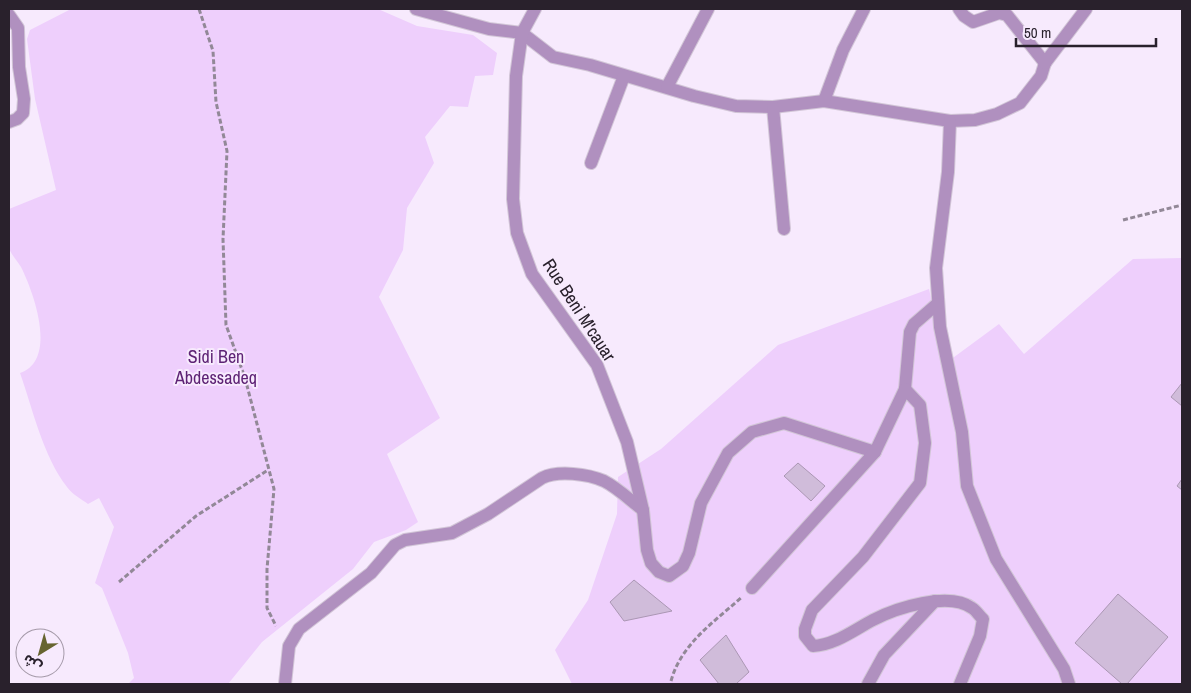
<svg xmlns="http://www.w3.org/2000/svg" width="1191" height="693" font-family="'Archivo Narrow','Noto Sans Arabic',sans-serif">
<rect width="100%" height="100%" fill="#f7eafd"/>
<g fill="#eecffc">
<path d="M71,9H378L417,26L473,35L497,53L493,75L475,76L468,107L450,106L425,137L434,163L407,208L403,250L379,297L440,418L387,454L418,522L406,530L374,542L353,569L262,642L228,684H128L134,678L128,653L102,588L95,583L114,527L99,498L88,504C81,499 72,494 67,487C43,456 33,410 20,373C58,360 34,293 21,267C17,261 11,254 9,248C6,237 9,221 9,209L56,190L35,99L27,39L30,30Z"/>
<path d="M1182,258V684H572L555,650L588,600L617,514L618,477L661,449L778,345L929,289L946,363L999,324L1024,354L1133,259Z"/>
</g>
<g fill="#d0bcda" stroke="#ab97b4">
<path d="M1182,383V406L1171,397Z"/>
<path d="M798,463L825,486L811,501L784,476Z"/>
<path d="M1182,479V490L1177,486Z"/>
<path d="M634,580L672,611L624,621L610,602Z"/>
<path d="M1118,594L1168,637L1127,684H1122L1075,643Z"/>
<path d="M726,635L749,672L736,684H719L700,660Z"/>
</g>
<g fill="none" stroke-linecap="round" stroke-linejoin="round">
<defs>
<g id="minor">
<path d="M416,9L489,29L522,33L553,57L590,65L694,96L736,106L773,107L824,101L950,121L975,120L997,114L1020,103L1041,76L1045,63"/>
<path d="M535,9L522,33L516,76L513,199L517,233L532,274L597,365L627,442L643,510L647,550L651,563L659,572L669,576L683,566L689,553L701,503L728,453L752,432L784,423L875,452"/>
<path d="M959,9L964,16L973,22L999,13L1007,15L1045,63"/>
<path d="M9,15L18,28L19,67L24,99L23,113L17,119L9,122"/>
<path d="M1045,63L1086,9"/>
<path d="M667,87L708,9"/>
<path d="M824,101L843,50L864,9"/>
<path d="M773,107L784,229"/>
<path d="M950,121L948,172L936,268L940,327L962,432L967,486L996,559L1064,669L1069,684"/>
<path d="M591,163L624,76"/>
<path d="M905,389L910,332L914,324L937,304"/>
<path d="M752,588L875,452L905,389L920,405L925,443L920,483L863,557L812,610L805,629V636L813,646C835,645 854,630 873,620C896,608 949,591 972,608C976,610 979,616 983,619L980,636L960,684"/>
<path d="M285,684L289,646L299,629L371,573L395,545L405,540L452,533L488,514L542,478C558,470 588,474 604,481C618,488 631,501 643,510"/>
<path d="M868,684L884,655L935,601"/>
</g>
</defs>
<use href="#minor" stroke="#d2c6d7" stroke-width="14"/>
<g stroke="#928897" stroke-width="3" stroke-dasharray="5 2.5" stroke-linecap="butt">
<path d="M199,9L213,51L216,102L227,151L223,239L226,325L245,378L274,489L267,569V608L276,626"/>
<path d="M1123,220L1182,205"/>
<path d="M119,582L196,516L268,470"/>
<path d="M671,681C681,644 714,622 742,597"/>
</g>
<use href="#minor" stroke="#b090bf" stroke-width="12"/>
</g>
<g text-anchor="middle" stroke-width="4" stroke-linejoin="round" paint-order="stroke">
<g font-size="18" fill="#29212c" stroke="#f7eafd">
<text transform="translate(579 310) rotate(57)" y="6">Rue Beni M'cauar</text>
</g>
<g font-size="18" fill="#5e2375" stroke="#f7eafd">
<text x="216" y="363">Sidi Ben<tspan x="216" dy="21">Abdessadeq</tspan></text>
</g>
</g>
<rect width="1191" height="693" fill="none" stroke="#29212c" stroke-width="20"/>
<g transform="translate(40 653) rotate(217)"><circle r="24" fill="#f7eafd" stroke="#a59aa9"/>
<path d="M0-4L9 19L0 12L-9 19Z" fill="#676430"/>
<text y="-8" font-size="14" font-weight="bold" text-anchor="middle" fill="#29212c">ش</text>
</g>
<path d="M1016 38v8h140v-8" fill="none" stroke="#29212c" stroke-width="2.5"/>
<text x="1024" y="38" font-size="15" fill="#29212c" stroke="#f7eafd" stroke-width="4" paint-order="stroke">50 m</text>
</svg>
